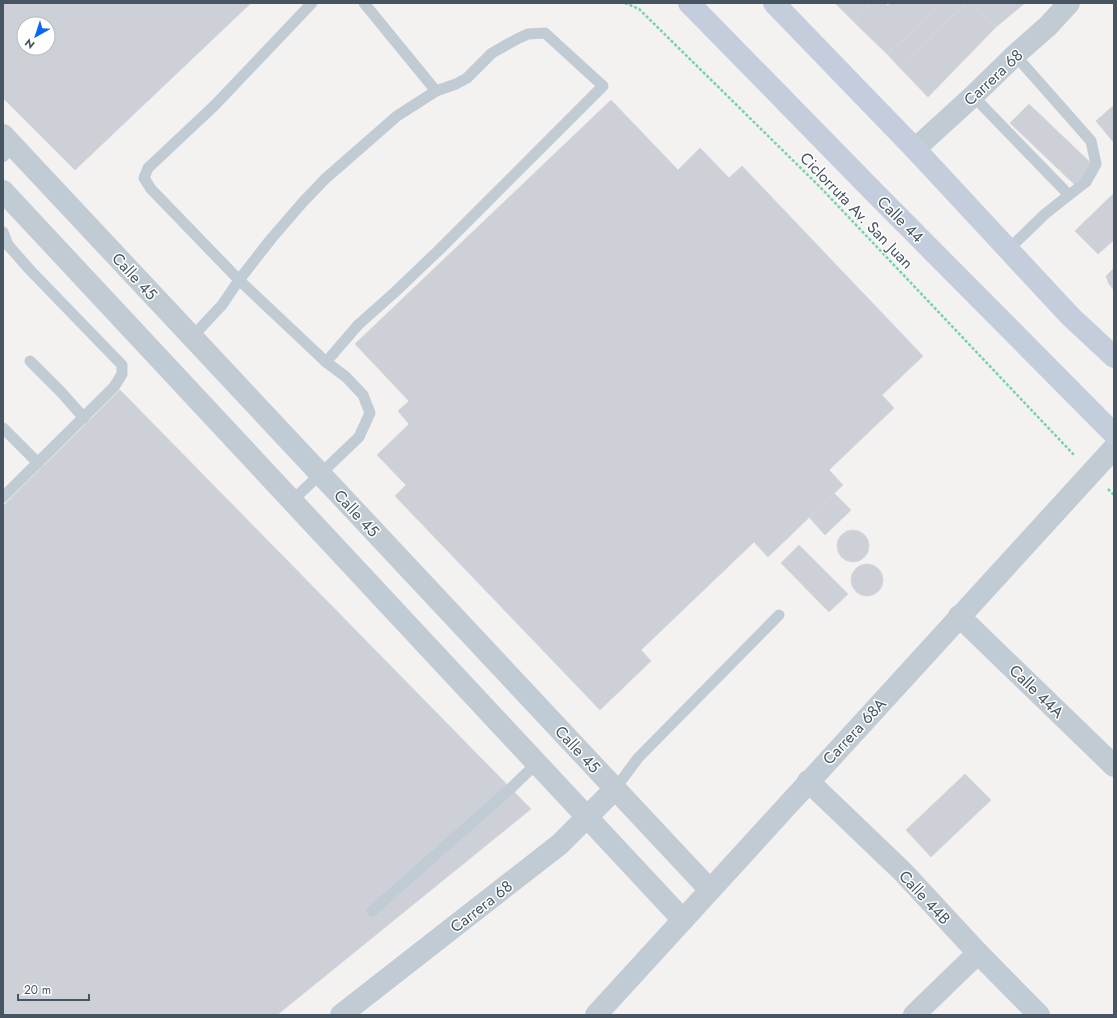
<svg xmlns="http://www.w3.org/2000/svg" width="1117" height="1018" font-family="Jost,sans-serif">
<rect width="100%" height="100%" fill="#f4f1f1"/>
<g fill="#cdd0d6" stroke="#d5d7dd" fill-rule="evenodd">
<path d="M3,3H251L75,170L3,98ZM24,24H48V48H24Z"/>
<path d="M835,3H871L854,22Z"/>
<path d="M871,3H885L888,6L890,3H942L916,29L887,54L854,22Z"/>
<path d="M942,3H968L938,28L930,39L901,69L887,54L916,29Z"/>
<path d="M968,3H972L996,27L928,97L901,69L930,39L938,28Z"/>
<path d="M972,3H1025L996,27Z"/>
<path d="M611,100L678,170L700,148L729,178L742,166L923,356L882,395L894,408L829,470L843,485L768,557L754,542L641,650L651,661L600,710L395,496L406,485L377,455L409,424L398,411L409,401L355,344Z"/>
<path d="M1029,104L1094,166L1075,185L1010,123Z"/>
<path d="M1114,105V143L1096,121Z"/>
<path d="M1114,193V240L1098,254L1075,231Z"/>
<path d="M1114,268V290L1109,284L1106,276Z"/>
<path d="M120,390L531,809L277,1015H3V506Z"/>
<path d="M834,493L851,510L825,535L809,517Z"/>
<circle cx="853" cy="546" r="16"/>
<path d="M799,545L848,594L829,612L781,563Z"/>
<circle cx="867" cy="580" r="16"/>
<path d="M965,774L991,800L931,857L906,830Z"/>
</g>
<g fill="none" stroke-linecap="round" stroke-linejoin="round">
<g stroke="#72d5a8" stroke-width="2.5" stroke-dasharray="3 2" stroke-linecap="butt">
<path d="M625,3L639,9L821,188L1075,456"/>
<path d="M1108,489L1114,495"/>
</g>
<g stroke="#c1cbd4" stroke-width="11">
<path d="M312,3L215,105L148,168L144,178L151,189L239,280L326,362"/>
<path d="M364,3L436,91"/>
<path d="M1015,55L1091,141L1096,164L1086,182L1069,195"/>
<path d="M973,96L1069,195L1045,214L1009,249"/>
<path d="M3,157L13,145"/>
<path d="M3,232L8,245L30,270L122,365V374L114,387L3,497"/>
<path d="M192,337L222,305L239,280L271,239L303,202L325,179L397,116L436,91L456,84L467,78L492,53L517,39L528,34L545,33L603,86L439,250L395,292L358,325L326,362L346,377L363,395L370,413L359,437L292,501"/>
<path d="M30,361L61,392L84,418"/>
<path d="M3,428L38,463"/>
<path d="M615,789L638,758L779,615"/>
<path d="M372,911L510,789L537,763"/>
</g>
<g stroke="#c1cbd4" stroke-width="22">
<path d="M3,135L710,890"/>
<path d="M915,149L973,96L1015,55L1048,26L1069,3"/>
<path d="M3,191L683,920"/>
<path d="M808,781L903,872L978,953L1039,1015"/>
<path d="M341,1015L560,844L615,789"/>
<path d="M914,1015L978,953"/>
</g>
<g stroke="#c1cbd4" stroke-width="22">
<path d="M959,616L1114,766"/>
<path d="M596,1015L1114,448"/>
</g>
<g stroke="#c3cddb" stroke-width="22">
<path d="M689,3L873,191L1114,434"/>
<path d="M774,3L915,149L1070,316L1114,357"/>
</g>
</g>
<g text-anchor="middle" stroke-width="3" stroke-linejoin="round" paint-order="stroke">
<g font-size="16" fill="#475461" stroke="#fff">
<text transform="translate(993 77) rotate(-43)" y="6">Carrera 68</text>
<text transform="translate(857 210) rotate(46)" y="6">Ciclorruta Av. San Juan</text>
<text transform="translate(901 219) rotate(45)" y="6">Calle 44</text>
<text transform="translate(135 276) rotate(47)" y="6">Calle 45</text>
<text transform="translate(357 513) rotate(47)" y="6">Calle 45</text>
<text transform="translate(1037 691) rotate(44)" y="6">Calle 44A</text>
<text transform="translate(854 731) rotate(-47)" y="6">Carrera 68A</text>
<text transform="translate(578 749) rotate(47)" y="6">Calle 45</text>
<text transform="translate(925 897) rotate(47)" y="6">Calle 44B</text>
<text transform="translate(481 906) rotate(-38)" y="6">Carrera 68</text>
</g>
</g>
<rect width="1117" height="1018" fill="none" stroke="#475461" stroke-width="8"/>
<g transform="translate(36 36) rotate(219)"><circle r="19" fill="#ffffff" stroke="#b5bbc0"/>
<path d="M0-3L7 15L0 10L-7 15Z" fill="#0a66f5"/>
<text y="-6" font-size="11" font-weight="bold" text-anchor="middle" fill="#475461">N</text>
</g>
<path d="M18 994v6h71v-6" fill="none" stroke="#475461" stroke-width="2"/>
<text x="24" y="994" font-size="12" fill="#475461" stroke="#ffffff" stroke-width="3" paint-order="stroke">20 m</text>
</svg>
